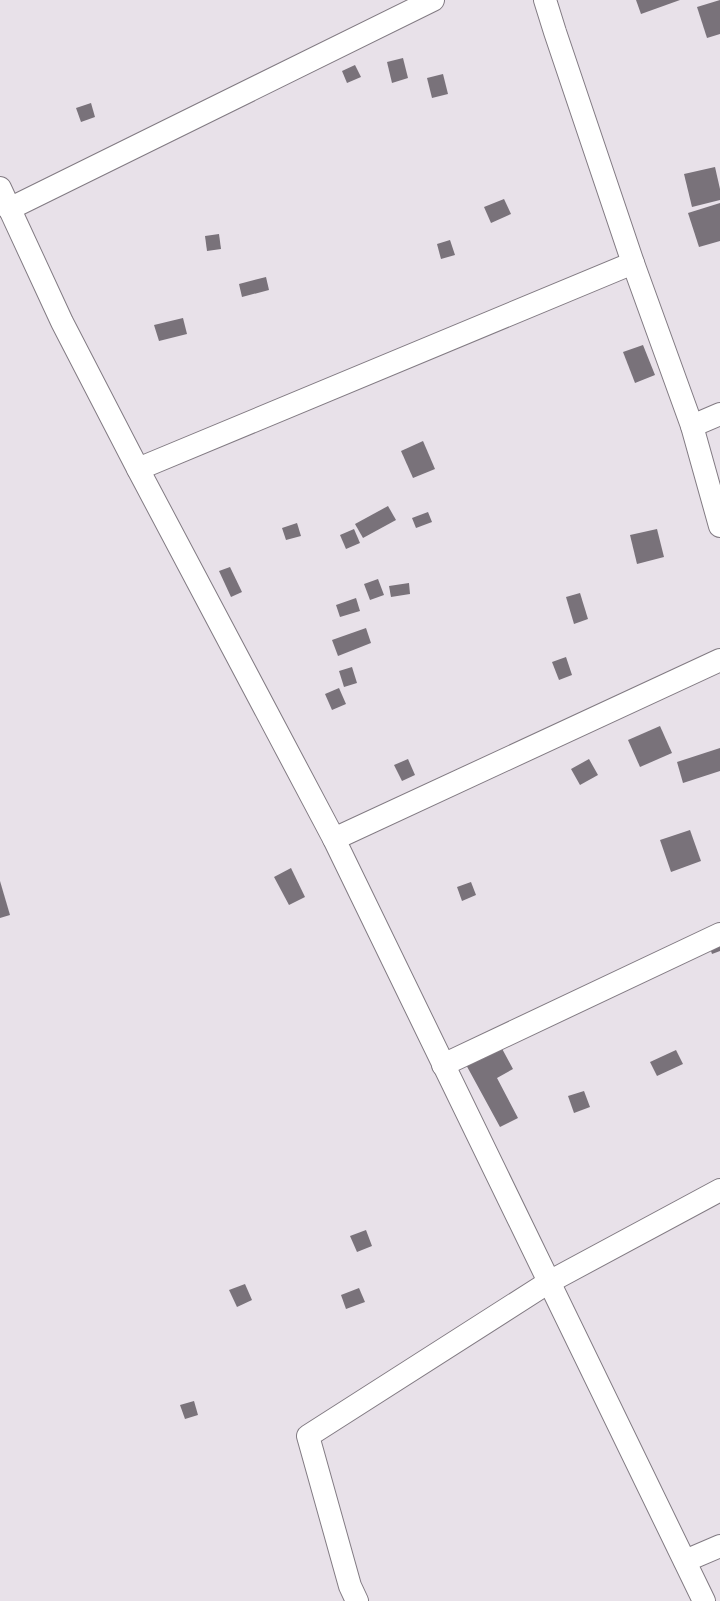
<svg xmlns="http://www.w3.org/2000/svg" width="720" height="1601" font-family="'Archivo Narrow',sans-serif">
<rect width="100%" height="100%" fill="#e8e1e9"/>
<g fill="#79727a">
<path d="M636,0H680L641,14Z"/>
<path d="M720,0V34L707,38L697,7Z"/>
<path d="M403,58L408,78L392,83L387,62Z"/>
<path d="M355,65L361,77L347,83L342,71Z"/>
<path d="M443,74L448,94L432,98L427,78Z"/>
<path d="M91,103L95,117L81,122L76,108Z"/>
<path d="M715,167L720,189V200L692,207L684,174Z"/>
<path d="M504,199L511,214L491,223L484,207Z"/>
<path d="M720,203V241L699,247L688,213Z"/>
<path d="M219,234L221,249L207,251L205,236Z"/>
<path d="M450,240L455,255L441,259L437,244Z"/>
<path d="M266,277L269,290L242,297L239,284Z"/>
<path d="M183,318L187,334L159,341L154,325Z"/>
<path d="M643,345L655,375L635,383L623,352Z"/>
<path d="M423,441L435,469L413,478L401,451Z"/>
<path d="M388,506L396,520L363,538L355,524Z"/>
<path d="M428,512L432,522L416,528L412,518Z"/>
<path d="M297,523L301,536L286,540L282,528Z"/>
<path d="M354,529L360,543L346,549L340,535Z"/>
<path d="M657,529L664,557L637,564L630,535Z"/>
<path d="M230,567L242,592L231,597L219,571Z"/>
<path d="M378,579L384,595L370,600L364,584Z"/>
<path d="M409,583L410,594L391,597L389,586Z"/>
<path d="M580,593L588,619L574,624L566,597Z"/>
<path d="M356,598L360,611L340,617L336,605Z"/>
<path d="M366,628L371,643L338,656L332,640Z"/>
<path d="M566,657L572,675L559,680L552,662Z"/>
<path d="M352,667L357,683L344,687L339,671Z"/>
<path d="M339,688L346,704L332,710L325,694Z"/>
<path d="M660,726L672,753L640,767L628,740Z"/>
<path d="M720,748V771L683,783L677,762Z"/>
<path d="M408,759L415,775L402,781L394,765Z"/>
<path d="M589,759L598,775L580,785L571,769Z"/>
<path d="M690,830L701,861L671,872L660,840Z"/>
<path d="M291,868L305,897L289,905L274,877Z"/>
<path d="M0,881L10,915L0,918Z"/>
<path d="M471,882L476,895L462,901L457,887Z"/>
<path d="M720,937V951L712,954L708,942Z"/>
<path d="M499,1043L513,1069L497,1078L518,1118L500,1127L464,1061Z"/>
<path d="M676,1050L683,1064L657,1076L650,1062Z"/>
<path d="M584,1091L590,1107L574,1113L568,1096Z"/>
<path d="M366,1230L372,1246L357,1252L350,1236Z"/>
<path d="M245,1284L252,1300L237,1307L229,1290Z"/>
<path d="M359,1288L365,1302L346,1309L341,1295Z"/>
<path d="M194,1401L198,1415L185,1419L180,1405Z"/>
</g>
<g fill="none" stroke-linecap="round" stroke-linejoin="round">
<defs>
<g id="minor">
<path d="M545,0L555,32L633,263L692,426L720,526"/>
<path d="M0,188L62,322L138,469L334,839L704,1601"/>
<path d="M9,209L433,0"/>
<path d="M692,426L720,414"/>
<path d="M138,469L633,263"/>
<path d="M334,839L720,660"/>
<path d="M443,1065L720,934"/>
<path d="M685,1561L720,1546"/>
<path d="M357,1601L350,1586L308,1436L549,1282L720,1190"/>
</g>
</defs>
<use href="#minor" stroke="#827b83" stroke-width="24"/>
<use href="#minor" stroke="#fff" stroke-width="22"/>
</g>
</svg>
